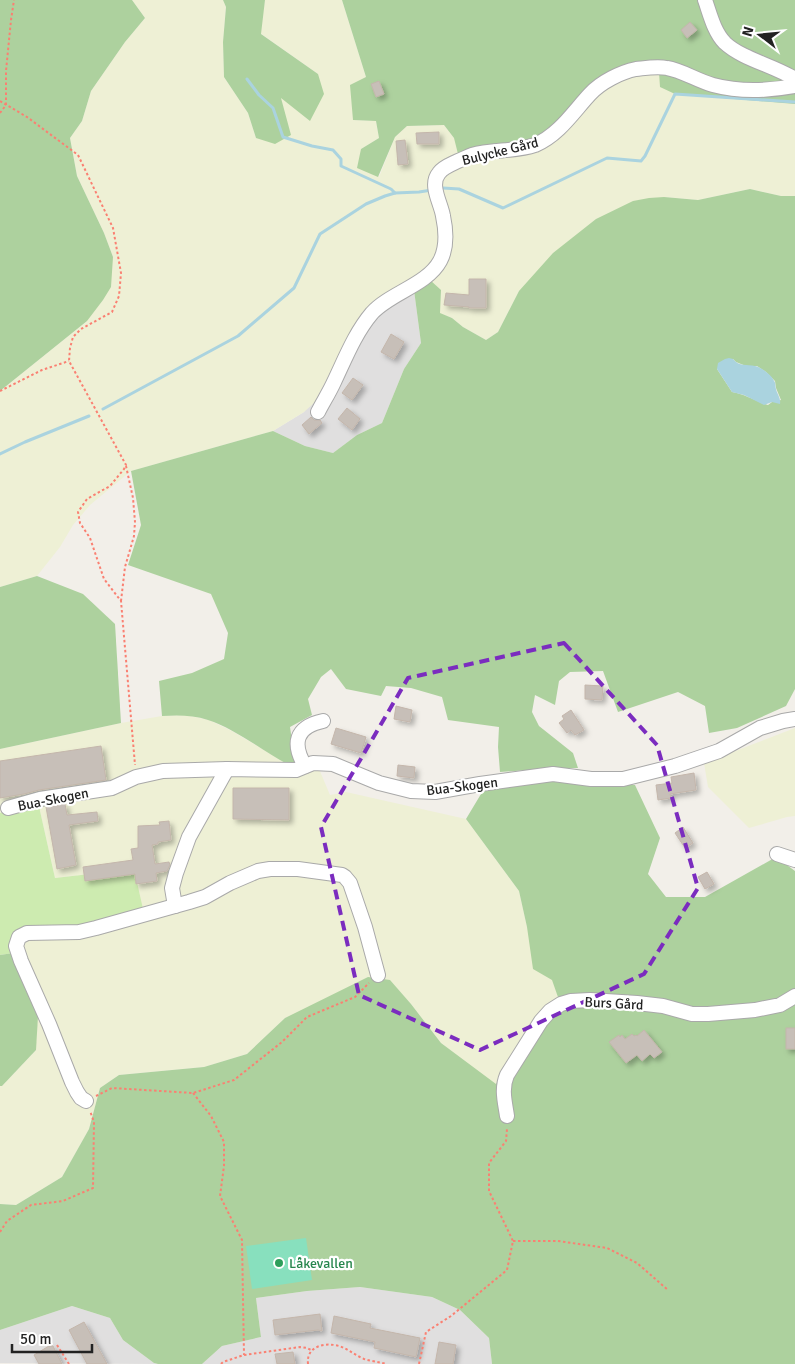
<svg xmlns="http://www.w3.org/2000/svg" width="795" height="1364" font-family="Signika,sans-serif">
<defs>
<filter id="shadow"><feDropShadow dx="3.5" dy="3.5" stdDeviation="2.5" flood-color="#0004"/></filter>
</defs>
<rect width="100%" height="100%" fill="#f2efe9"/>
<g fill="#e0dfdf">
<path d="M406,281L414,290L421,343L404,369L382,423L357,435L333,453L305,446L273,431L304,412L337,357L361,314L380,297Z"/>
<path d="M360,1287L432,1297L460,1310L489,1338L492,1364H202L222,1346L261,1337L256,1298L307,1291Z"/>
<path d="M72,1306L110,1318L123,1340L154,1363L158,1364L0,1363V1330Z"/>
</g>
<g fill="#eef0d5">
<path d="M132,0H223L226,7L223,42L224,77L248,113L256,138L281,97L318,74L260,33L265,0H342L366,77L353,120L376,121L379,138L361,149L379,177L395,137L407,126L444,125L454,138L602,78L659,72L675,94L795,104V196H781L750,189L698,200L664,197L519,291L498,332L486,340L463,327L452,318L439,313L441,290H414L406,281L380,297L361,314L314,403L304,412L273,431L131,471L90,505L73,525L60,547L37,576L0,587V391L87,321L113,257L104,233L77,176L70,138L82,121L91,91L125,42L145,18Z"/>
<path d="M186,715L209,720L232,731L289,765L314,757L330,795L346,792L466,819L519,891L527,927L553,980L559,1000L549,1008L496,1085L441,1043L411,1004L390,981L285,1018L247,1054L204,1067L119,1075L100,1088L89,1129L62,1177L16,1205L0,1204V1086H2L36,1050L13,941L134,869L55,878L38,802L0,813V749L121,723L162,716Z"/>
<path d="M795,728V816L787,817L749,828L708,787L704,763Z"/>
</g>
<path fill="#cdebb0" d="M38,802L55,878L134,869L143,909L76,926L21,931L13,953L0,955V813Z"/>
<g fill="#add19e" fill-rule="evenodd">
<path d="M0,0H132L145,18L125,42L91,91L82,121L70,138L77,176L104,233L113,257L111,287L103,300L87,321L0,391Z"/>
<path d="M223,0H265L261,34L318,74L324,94L310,121L281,98L291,135L275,144L256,138L248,113L224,77L223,42L226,7Z"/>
<path d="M342,0H795V104L675,94L660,87L659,72L648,64L586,95L540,137L521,144L458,154L454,138L444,125L407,126L395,137L378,177L357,168L361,149L379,138L376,121L353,120L350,85L366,77Z"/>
<path d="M750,189L781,196H795V689L786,706L737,728L709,733L705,706L678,692L618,712L603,671L570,672L559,681L555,705L535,695L532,712L539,726L573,753L578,768H554L500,772L498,747L499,727L448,720L442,697L411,688L386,686L381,696L346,689L331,669L321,677L308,699L312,715L290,727L293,748L298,762L289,765C264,752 234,728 208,720C193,715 178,715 162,716L159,681L192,673L224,659L228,633L211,594L128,565L141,525L131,471L273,431L305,446L333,453L357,435L382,423L404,369L421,343L414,290L430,280L441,290L440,313L452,318L463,327L486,340L498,332L519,291L553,253L596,219L633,201L649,198L664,197L698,200ZM733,359L736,362L746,366H757L766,372L775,381L776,388L781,400L772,402L768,405C756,401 744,394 732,392L717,369Z"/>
<path d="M37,576L83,594L115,624L121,723L0,749V587Z"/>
<path d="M528,781L635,785L660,838L648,874L666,897H705L776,857L795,871V1364H492L489,1338L460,1310L432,1297L360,1287L307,1291L256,1298L261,1337L222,1346L202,1364H158L154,1363L123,1340L110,1318L72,1306L0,1330V1204L16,1205L62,1177L89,1129L100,1088L119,1075L204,1067L247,1054L285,1018L368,977L390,980L411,1004L441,1043L496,1084L549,1008L559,1000L552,980L533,969L527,927L519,891L466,819L484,789Z"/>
<path d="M13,953L38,1016L36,1050L2,1086H0V955Z"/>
</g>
<path fill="#88e0be" d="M306,1238L312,1280L252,1289L246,1246Z"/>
<path fill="#aad3df" d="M729,358L733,359C739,367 747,364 755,366C761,367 772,375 774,381C776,383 775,386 776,389C777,394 781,398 780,404L772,402L764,405L744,395L732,392L717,369L718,363L725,359Z"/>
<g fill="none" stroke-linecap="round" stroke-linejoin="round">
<g stroke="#aad3df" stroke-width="3">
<path d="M247,79L259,95L273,108L283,137L312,146L333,150L341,159V166L391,189L395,193L419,192L432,190"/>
<path d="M443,188L459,189L503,208L607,158L641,161L645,156L675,94L795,102"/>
<path d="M103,409L238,336L294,288L320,234L366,204L385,196L395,193"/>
<path d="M0,454L25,442L89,416"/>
</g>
</g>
<g fill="#c7bfb8" stroke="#c4b6ab" filter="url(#shadow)">
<path d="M690,22L697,30L687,38L681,30Z"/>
<path d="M379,81L384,94L376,97L371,84Z"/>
<path d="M439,132V144H417L416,133Z"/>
<path d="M405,140L408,164L398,165L396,141Z"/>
<path d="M469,279H486V308H469V307L444,305L446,293L469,295Z"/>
<path d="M391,334L404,342L394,359L381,352Z"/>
<path d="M353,378L363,385L352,400L342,393Z"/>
<path d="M347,408L360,419L352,430L338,419Z"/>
<path d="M311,417L314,420H320L322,423L309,434L302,425Z"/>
<path d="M585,685L603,686L602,700L585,699Z"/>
<path d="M396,706L412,710L410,722L394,719Z"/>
<path d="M571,710L584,730L575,735L571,730L567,733L559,723L564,719L562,716Z"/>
<path d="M336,728L366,737L361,753L331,744Z"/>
<path d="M101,746L106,780L39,790L24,794L0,798V761Z"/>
<path d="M398,765L415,767L414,778L397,776Z"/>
<path d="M694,773L696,790L670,794L671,798L658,800L656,785L672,783L671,777Z"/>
<path d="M233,788H289V820L233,819Z"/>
<path d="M65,804L67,815L97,812L98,821L69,825L76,865L57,869L46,807Z"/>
<path d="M169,821L171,840L158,842V844L152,845L155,864L169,862L170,865L167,871L156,873L157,881L136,884L135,874L85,881L83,867L133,860L131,849L138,848V826L160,825L159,822Z"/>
<path d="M683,827L693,843L685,848L675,833Z"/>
<path d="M707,872L714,884L705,889L698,877Z"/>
<rect x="786" y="1028" width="9" height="21"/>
<path d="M644,1030L662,1052L654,1058L650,1054L642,1061L637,1055L626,1063L609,1042L619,1035L620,1037L622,1035L625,1039L632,1034L634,1036L636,1035L637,1036Z"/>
<path d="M320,1314L322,1331L318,1330L275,1335L273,1320Z"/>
<path d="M334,1316L371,1324L370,1328L420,1338L416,1357L374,1348L375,1342L331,1333Z"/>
<path d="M84,1322L107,1364H87L69,1330Z"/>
<path d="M439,1342L456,1345L453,1364H435Z"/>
<path d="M49,1346H53L62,1364H39L34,1355Z"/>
<path d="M293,1352L295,1364H277L275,1354Z"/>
</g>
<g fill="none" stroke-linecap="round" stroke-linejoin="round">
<defs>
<g id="minor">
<path d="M705,0C710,14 714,32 725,43C742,59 775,66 795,79"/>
<path d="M318,412C323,402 329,393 334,382C345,359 355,333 372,313C390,293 427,285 440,261C447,248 446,230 443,216C441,203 429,185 439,173C443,167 452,164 458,161C463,159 467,157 472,155C492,149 515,152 535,145C559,135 574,111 590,94C601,82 621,72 636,69C646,68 657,66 667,68C681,70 698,81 713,85C739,92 768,91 795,86"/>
<path d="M305,766C292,744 295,727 323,721"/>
<path d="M8,808L40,799L112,788L136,777L163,771L227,769L296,770L313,763L333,764L379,783L411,791L435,792L480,784L553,774L591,779H623L675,766L719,751L760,728L783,721L795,719"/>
<path d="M777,854L795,860"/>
<path d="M175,906L172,888L176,873L189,837L227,769"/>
<path d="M86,1101L81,1098L77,1092L72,1082L49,1024L21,961L16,946L19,937L27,933L79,932L96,928L189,902L205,897L230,883L258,871L270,869H298L342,875L345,877L350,883L365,927L378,975"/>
<path d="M507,1116C505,1102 501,1089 507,1075L541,1021L550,1011L561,1004L571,1001L590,1000L637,1003L663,1006L692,1014H708L755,1010L780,1005L795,996"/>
</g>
</defs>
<use href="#minor" stroke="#a9a9a9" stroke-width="16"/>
<g stroke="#fa8072" stroke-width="2" stroke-dasharray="2.5 2.5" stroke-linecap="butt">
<path d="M0,101L27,117L78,155L113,228L121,273L119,296L112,312L81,329L73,337L70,348L69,361L126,465L124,469L110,486L87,499L78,512L80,523L90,538L104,579L121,601L135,765"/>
<path d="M0,113L6,105V71L11,20L14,0"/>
<path d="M0,391L42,370L69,361"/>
<path d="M121,601L125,567L134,536L135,522L133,498L126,466"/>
<path d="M193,1093L211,1116L224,1142V1166L220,1196L242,1240L244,1355"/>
<path d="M96,1096L112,1088L193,1093L234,1080L282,1042L307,1017L355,997L369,983"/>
<path d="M0,1232L7,1221L31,1205L63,1201L93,1188L94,1122L90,1111"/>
<path d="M513,1241H558L607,1248L637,1263L668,1290"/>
<path d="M57,1345L69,1364"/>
<path d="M221,1364L223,1362L244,1355L300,1347L307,1348L311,1350"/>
<path d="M308,1364C306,1346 325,1342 339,1346C348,1349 355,1355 364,1359C371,1361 379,1362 387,1364"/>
<path d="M419,1364L426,1332L451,1316L507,1270L513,1241L489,1191V1163L506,1141L507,1129"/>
</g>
<use href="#minor" stroke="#fff" stroke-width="14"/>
</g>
<path fill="none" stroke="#7b2cbf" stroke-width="4" stroke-dasharray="10 6" stroke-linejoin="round" d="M564,643L657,745L698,888L644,974L480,1050L359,995L321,827L408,678Z"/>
<circle fill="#2e9e5b" stroke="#fff" stroke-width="2" cx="279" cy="1263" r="5"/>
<g text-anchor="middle" stroke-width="4.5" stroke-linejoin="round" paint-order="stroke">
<g font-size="14" fill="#222" stroke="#fff">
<text transform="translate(500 151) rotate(-14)" y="5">Bulycke Gård</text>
<text transform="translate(462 786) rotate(-7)" y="5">Bua-Skogen</text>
<text transform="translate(53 799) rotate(-11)" y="5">Bua-Skogen</text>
<text transform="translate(614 1003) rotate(3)" y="5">Burs Gård</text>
</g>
<g font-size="14" fill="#27864d" stroke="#fff" text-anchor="start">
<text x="289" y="1268">Låkevallen</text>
</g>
</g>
<g transform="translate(760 35) rotate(286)" stroke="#ffffff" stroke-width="4" paint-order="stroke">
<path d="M0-4L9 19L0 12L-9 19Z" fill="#222222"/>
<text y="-8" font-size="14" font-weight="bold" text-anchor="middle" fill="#222222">N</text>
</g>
<path d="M12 1344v8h80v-8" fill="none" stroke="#222222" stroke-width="2.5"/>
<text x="20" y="1344" font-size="15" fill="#222222" stroke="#ffffff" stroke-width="4" paint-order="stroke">50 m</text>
</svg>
